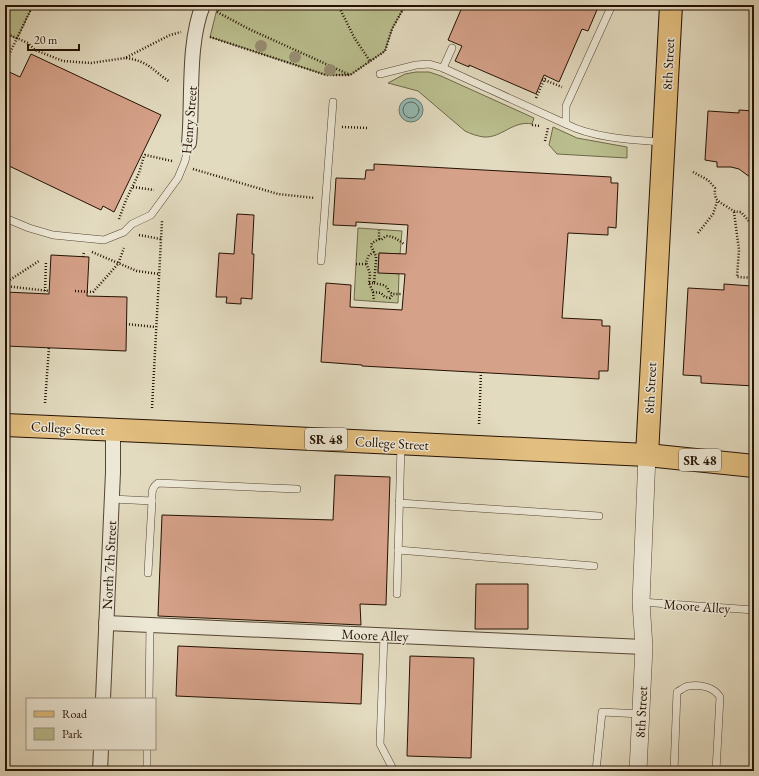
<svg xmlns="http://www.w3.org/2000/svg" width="759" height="776" font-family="'EB Garamond',serif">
<rect width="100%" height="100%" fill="#e3dbc0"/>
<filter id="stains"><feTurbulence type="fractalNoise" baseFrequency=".005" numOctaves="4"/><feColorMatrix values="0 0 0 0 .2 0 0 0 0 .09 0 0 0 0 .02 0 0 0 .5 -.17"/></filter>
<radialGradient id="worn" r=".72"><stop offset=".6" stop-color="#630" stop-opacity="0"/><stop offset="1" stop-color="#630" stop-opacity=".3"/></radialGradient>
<g fill="#babe8e" stroke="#6f6848">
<path d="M5,5H33L17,39L5,33Z"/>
<path d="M218,5H407L402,11L392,29L385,51L350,75H326L210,37Z"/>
<path d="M416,72H429L441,76L534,118L532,124C513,120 502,138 484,137C477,136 471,134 465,131L418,91L388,83L405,74Z"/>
<path d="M553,127L577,138L627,147V158L557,154L549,145Z"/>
<path d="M358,228L402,231L400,254L379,253L378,272L399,274L398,303L354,300Z"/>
</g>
<circle fill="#95bbb5" stroke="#68776d" cx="411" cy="110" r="12"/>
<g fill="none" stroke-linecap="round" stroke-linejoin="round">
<circle stroke="#5c665c" stroke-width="1" cx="411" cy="110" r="8"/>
</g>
<g fill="#d5a189" stroke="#241102">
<path d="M463,5H599L588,31L582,29L559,82L544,75L536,94L469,65V67L455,61L462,46L448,40Z"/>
<path d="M31,54L161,115L114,212L103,206L101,210L5,164V70L20,77Z"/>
<path d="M739,110L754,111V180L739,169L731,167H717V162L705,160L708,111L739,113Z"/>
<path d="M374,164L611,177V183H618L616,228L608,227V235L568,233L562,318L602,320V326H610L608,371H599V379L362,366V365L321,362L326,283L351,285L350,307L402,310L405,274L378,273L379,253L406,254L408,225L356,222V226L333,225L336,178L365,179L366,170H374Z"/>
<path d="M237,214L254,215L252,254H254L252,299L241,298V304L226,303L227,297H216L219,253L234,254Z"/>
<path d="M51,255L89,257L87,296L127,297L126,351L5,346V292L49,294Z"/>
<path d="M724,284L751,286L750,292H754V386L701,383V376L683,375L688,288L724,290Z"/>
<path d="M335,475L390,477L386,605L360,604L361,625L158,616L162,515L333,520Z"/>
<path d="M476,584H528V629H475Z"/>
<path d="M178,646L363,654L361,704L176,696Z"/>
<path d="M410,656L474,658L471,758L407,756Z"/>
</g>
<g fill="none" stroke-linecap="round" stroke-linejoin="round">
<defs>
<g id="service">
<path d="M612,5L566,106V124C593,138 632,140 662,142"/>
<path d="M443,68L452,48"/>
<path d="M380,74L416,65L429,64L443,68L566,124"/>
<path d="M5,218L29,228L53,235L104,240L124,232L132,224L151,215L178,178L185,161L189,143"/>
<path d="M321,261L333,102"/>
<path d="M112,499L152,501C152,493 151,488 158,483L297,489"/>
<path d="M399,503L599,516"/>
<path d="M398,550L594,566"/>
<path d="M148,573L152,501"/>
<path d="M397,594L401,445"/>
<path d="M641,602L754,610"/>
<path d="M384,635L380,744L394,771"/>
<path d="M149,699L150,625"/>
<path d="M147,771V749"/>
<path d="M596,771L602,712L641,714"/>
<path d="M674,771L677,692C681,690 685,686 689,686C700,684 714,687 720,697L716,771"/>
</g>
<g id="minor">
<path d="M189,143C193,101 187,44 203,5"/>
<path d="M106,623L644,647"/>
<path d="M103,699L113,472V430"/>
<path d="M100,771L101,749"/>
</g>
<path id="tertiary" d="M638,771L644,647L641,602L647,455"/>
<g id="primary">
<path d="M5,425L165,432L647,455L754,466"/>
<path d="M647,455L671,5"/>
</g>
</defs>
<use href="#service" stroke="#544432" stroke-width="8"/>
<use href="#minor" stroke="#544432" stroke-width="16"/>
<use href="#tertiary" stroke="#544432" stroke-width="18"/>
<use href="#primary" stroke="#241102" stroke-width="24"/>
<g stroke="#241102" stroke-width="2.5" stroke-dasharray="1 2" stroke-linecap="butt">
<path d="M338,5L355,39L370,61"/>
<path d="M32,9L39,5"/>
<path d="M218,10L226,5"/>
<path d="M217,12L249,29L348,74"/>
<path d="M5,33L28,43L35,50L63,61L91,63L125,58L170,35L181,32"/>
<path d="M210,37L326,75H350L385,51L392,29L402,11L407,5"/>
<path d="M126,58C149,61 153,71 170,82"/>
<path d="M5,63L33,5"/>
<path d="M542,79L562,87"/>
<path d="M536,98L546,76"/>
<path d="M532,125L540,126"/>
<path d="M342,127L369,128"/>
<path d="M545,141L548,128"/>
<path d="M193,169L278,194L315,198"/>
<path d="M693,172L708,180L715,188C714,199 717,201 726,206C732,210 734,212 741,212L754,227"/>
<path d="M133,187L154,190"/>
<path d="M734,212L739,250L737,277L754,278"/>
<path d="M119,219L126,200L139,173L144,156L145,155L172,161"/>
<path d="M698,233L713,214L717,202"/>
<path d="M139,235L161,239"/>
<path d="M379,239L381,240L386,236C394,236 398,240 404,244"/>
<path d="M92,252L137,271L159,274"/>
<path d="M374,252L369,255L366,262L370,274L369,283L373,292L374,301"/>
<path d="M83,257L84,252"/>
<path d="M356,264H367"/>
<path d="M5,283L39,261"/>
<path d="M369,283H374L376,261V256L371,246L372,243L379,239V230"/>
<path d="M374,283L383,285L387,287L389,292L393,294H401"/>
<path d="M5,286L49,291"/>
<path d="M45,291L46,262"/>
<path d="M75,291L93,292L118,264L124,248"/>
<path d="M373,292L381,293L385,297L390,298L393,294"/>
<path d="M126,324L156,327"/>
<path d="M45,403L49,347"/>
<path d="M152,408L162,221"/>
<path d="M479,424L481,372"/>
</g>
<use href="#service" stroke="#ede8d6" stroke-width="7"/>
<use href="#minor" stroke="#ede8d6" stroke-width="14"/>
<use href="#tertiary" stroke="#ede8d6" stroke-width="17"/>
<use href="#primary" stroke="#e2be80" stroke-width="22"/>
</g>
<g fill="#978d72">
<circle cx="261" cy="46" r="6"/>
<circle cx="295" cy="57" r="6"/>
<circle cx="330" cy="70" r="6"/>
</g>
<g text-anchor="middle" stroke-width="3" stroke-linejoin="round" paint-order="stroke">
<g fill="#ede8d6" stroke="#605242" stroke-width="1">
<rect x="305" y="428" width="42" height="22" rx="3"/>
<rect x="679" y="449" width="42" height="22" rx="3"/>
</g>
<g font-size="13" font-weight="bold" fill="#241102">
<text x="326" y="444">SR 48</text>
<text x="700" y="465">SR 48</text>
</g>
<g font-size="14" fill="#241102" stroke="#ede8d6">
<text transform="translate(668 64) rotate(-87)" y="5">8th Street</text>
<text transform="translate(189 120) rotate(-85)" y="5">Henry Street</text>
<text transform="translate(650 388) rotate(-87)" y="5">8th Street</text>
<text transform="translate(68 428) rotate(3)" y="5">College Street</text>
<text transform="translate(392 443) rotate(3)" y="5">College Street</text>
<text transform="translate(109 565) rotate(-87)" y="5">North 7th Street</text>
<text transform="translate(697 606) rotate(4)" y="5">Moore Alley</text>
<text transform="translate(375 635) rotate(2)" y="5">Moore Alley</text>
<text transform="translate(641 712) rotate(-87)" y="5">8th Street</text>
</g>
</g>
<rect width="759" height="776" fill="none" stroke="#e3dbc0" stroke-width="20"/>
<rect x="6" y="6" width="747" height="764" fill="none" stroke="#241102" stroke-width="2"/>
<rect x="10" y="10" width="739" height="756" fill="none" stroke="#241102"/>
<rect x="26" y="698" width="130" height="52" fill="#ede8d6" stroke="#9d9281"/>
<rect x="34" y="711" width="20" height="6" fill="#e2be80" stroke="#9d9281"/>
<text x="62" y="718" font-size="12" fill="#241102">Road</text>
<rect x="34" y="728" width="20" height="12" fill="#babe8e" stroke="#9d9281"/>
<text x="62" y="738" font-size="12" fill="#241102">Park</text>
<path d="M28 44v6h51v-6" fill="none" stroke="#241102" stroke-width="2"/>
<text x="34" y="44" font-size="12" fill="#241102" stroke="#ede8d6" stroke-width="3" paint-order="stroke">20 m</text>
<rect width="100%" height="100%" filter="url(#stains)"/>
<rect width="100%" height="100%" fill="url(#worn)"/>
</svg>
